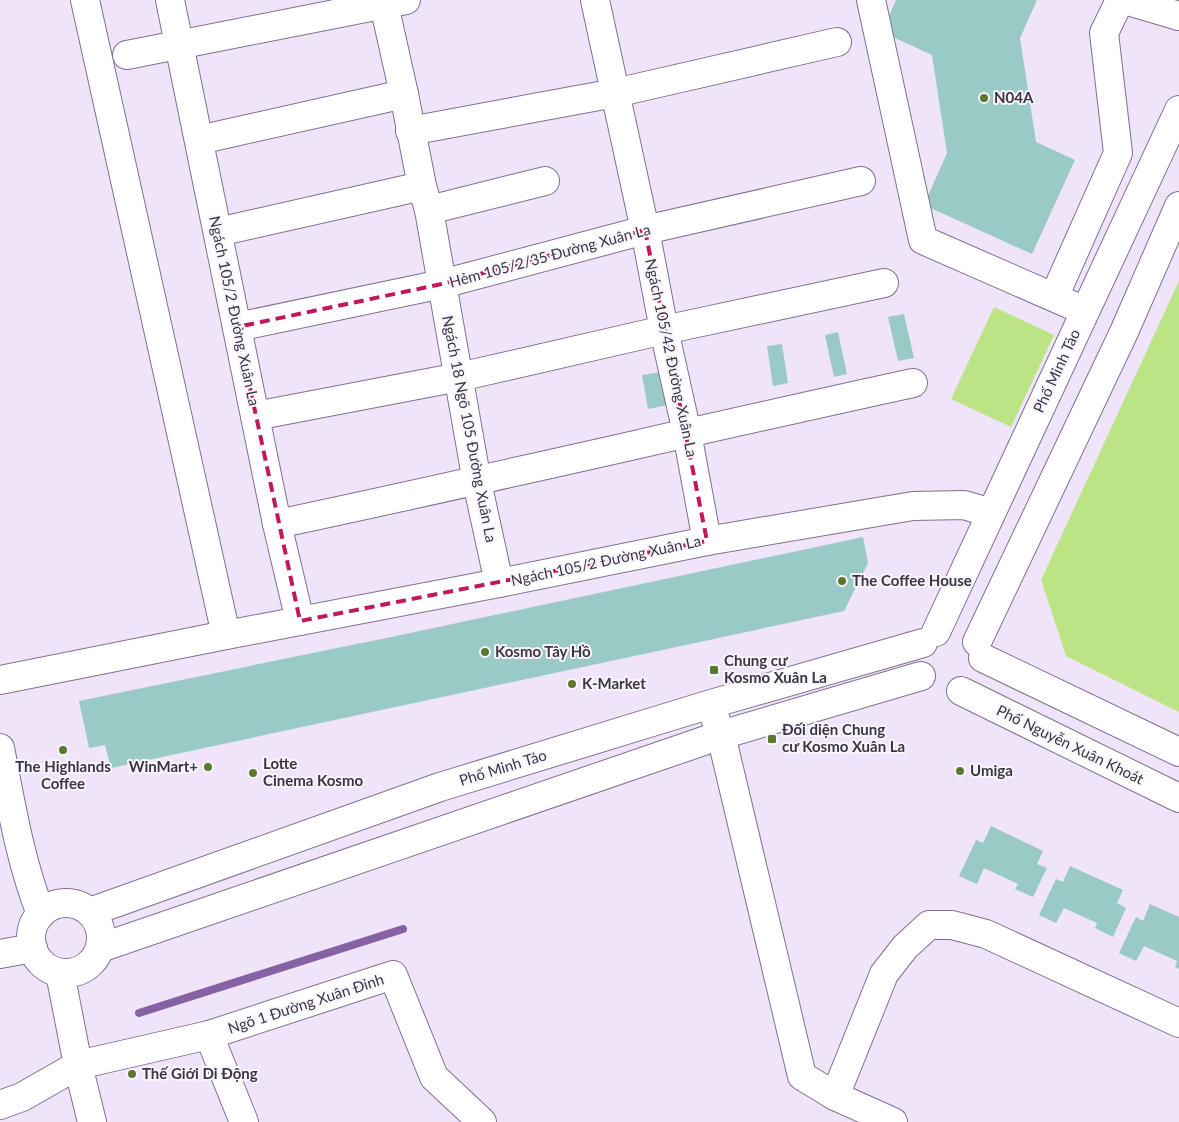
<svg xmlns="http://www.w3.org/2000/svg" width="1179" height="1122" font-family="Lato,sans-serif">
<rect width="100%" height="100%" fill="#efe4fa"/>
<g fill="#bbe584">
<path d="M1179,281V712L1066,656L1041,580Z"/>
<path d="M994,307L1054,335L1011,427L951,399Z"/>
</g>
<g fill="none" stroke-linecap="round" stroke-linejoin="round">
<path stroke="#8661a4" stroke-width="8" d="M139,1013L403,929"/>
</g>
<g fill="#99cac5">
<path d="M896,0H1037L1020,38L1036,142L1075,160L1032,254L924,205L947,153L932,55L882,32Z"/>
<path d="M904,314L914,358L898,361L888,317Z"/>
<path d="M838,332L847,374L834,377L825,335Z"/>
<path d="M782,344L788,383L773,386L767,346Z"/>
<path d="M662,372L668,405L648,409L642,375Z"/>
<path d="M863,537L868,563L844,611L111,768L105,745L89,748L79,701L396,636Z"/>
<path d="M991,826L1043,851L1037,864L1047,868L1033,897L1015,889L1018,884L984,868L977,884L959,876L976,840L983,843Z"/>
<path d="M1070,866L1123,890L1117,903L1126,908L1113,937L1095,928L1097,923L1064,908L1056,923L1039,915L1056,879L1063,882Z"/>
<path d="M1150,904L1179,917V969L1175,967L1177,961L1144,946L1136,961L1119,953L1136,917L1143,921Z"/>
</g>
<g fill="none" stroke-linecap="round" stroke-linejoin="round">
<defs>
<g id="minor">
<path d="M85,0L226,635"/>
<path d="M170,0L277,524L300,621"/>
<path d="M383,0L404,94L422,186L429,210L477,482L499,583"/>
<path d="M595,0L645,230L664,330L687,433L707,541"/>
<path d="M871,0L923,240L1085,311"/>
<path d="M1125,0L1179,16"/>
<path d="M127,55L406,0"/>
<path d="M410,131L615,93L837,42"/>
<path d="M199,140L404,94"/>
<path d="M429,210L545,181"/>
<path d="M218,232L422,186"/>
<path d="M1054,297L1118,153L1104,33L1120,0"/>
<path d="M237,327L442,284L645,230L861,181"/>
<path d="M255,416L459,377L664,330L884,283"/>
<path d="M277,524C490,479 701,429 913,383"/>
<path d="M936,632L1179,110"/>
<path d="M977,642L1124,332L1179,206"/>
<path d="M983,658L1179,752"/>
<path d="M0,680L226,635L499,583L707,541L913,506L964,505L991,513"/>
<path d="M961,691L1179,798"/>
<path d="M715,718L721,735L802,1076L835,1096L893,1122"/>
<path d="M0,748C11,804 20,861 41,914"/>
<circle cx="66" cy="938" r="35"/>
<path d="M90,912L440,787L711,704L923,643"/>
<path d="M100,948L721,735L921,676"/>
<path d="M0,954L33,948"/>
<path d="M60,973L78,1065L92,1122"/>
<path d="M209,1035L244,1122"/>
<path d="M835,1096L884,974L905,947L929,925H952L986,934L1179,1023"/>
<path d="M0,1105L22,1097L78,1065L209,1035L393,975L434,1077L482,1122"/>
</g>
</defs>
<use href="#minor" stroke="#817090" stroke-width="30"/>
<use href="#minor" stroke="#fff" stroke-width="28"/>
</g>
<path fill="none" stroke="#c2185b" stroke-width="4" stroke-dasharray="10 6" stroke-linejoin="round" d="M645,230L707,541L300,621L237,327L442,284Z"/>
<g fill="#5b792e" stroke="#f9f5fc" stroke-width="2">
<circle cx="984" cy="98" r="5"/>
<circle cx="842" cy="581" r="5"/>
<circle cx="485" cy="652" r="5"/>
<rect x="709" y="665" width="10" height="10" rx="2.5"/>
<circle cx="572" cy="684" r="5"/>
<rect x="767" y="734" width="10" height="10" rx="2.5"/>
<circle cx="63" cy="750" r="5"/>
<circle cx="208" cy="767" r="5"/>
<circle cx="960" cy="771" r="5"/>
<circle cx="253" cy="773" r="5"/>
<circle cx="132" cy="1074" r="5"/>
</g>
<g text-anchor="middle" stroke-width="4" stroke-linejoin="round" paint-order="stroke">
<g font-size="15" font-weight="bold" fill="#3c3543" stroke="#f9f5fc" text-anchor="start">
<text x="994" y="103">N04A</text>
<text x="852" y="586">The Coffee House</text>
<text x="495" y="657">Kosmo Tây Hồ</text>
<text x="724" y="666">Chung cư<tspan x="724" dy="17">Kosmo Xuân La</tspan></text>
<text x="582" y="689">K-Market</text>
<text x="782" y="735">Đối diện Chung<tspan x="782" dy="17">cư Kosmo Xuân La</tspan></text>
<text x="263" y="769">Lotte<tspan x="263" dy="17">Cinema Kosmo</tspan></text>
<text x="63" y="772" text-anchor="middle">The Highlands<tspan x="63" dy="17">Coffee</tspan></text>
<text x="198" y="772" text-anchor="end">WinMart+</text>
<text x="970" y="776">Umiga</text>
<text x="142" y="1079">Thế Giới Di Động</text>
</g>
<g font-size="15" fill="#3c3543" stroke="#f9f5fc">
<text transform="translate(550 256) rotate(-15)" y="5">Hẻm 105/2/35 Đường Xuân La</text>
<text transform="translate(234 311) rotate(78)" y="5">Ngách 105/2 Đường Xuân La</text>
<text transform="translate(671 358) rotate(78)" y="5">Ngách 105/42 Đường Xuân La</text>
<text transform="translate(1057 371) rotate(-65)" y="5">Phố Minh Tảo</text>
<text transform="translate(469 429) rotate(79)" y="5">Ngách 18 Ngõ 105 Đường Xuân La</text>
<text transform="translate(606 561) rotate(-12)" y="5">Ngách 105/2 Đường Xuân La</text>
<text transform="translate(1070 745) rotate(26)" y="5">Phố Nguyễn Xuân Khoát</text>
<text transform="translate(503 768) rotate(-17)" y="5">Phố Minh Tảo</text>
<text transform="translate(306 1004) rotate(-18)" y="5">Ngõ 1 Đường Xuân Đỉnh</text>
</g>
</g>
</svg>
